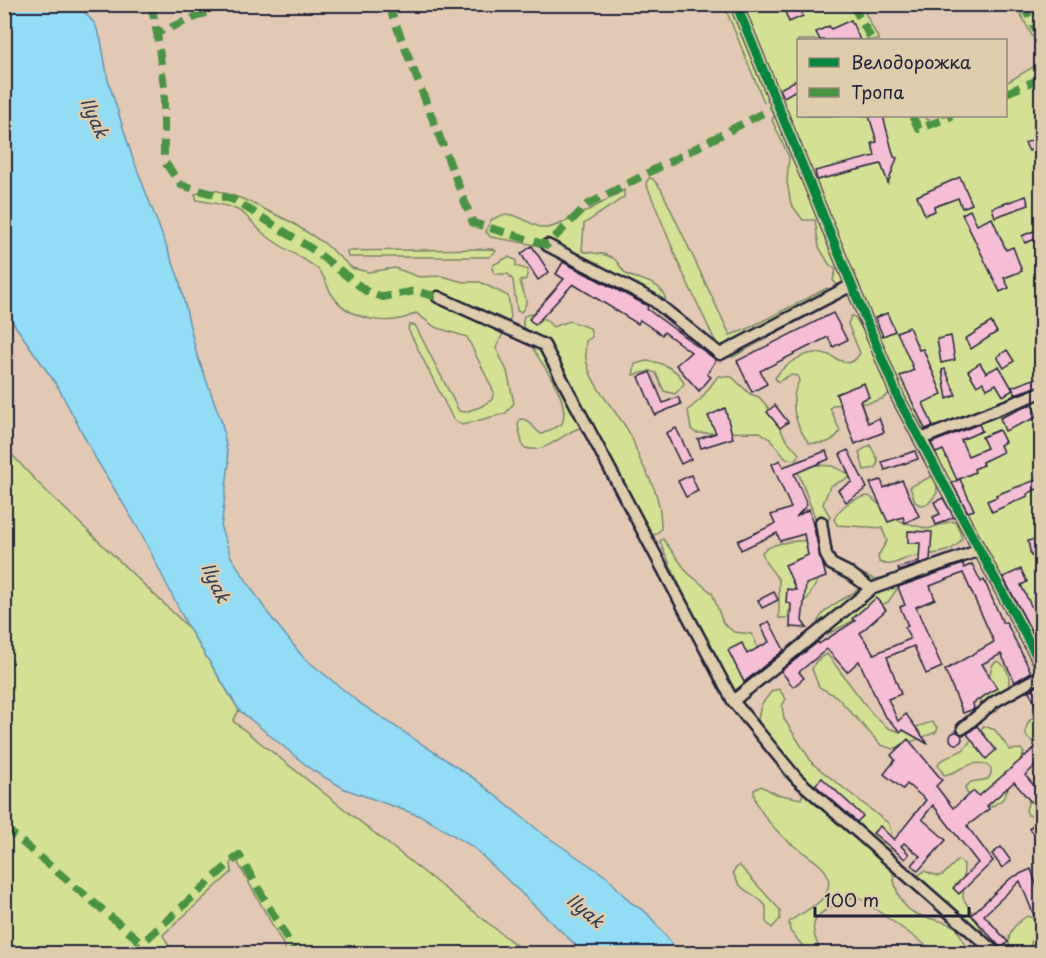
<svg xmlns="http://www.w3.org/2000/svg" width="1046" height="958" font-family="'Playpen Sans',sans-serif">
<rect width="100%" height="100%" fill="#e3c9b3"/>
<filter id="ink" filterUnits="userSpaceOnUse"><feTurbulence type="fractalNoise" baseFrequency=".0167" numOctaves="2"/><feDisplacementMap in="SourceGraphic" scale="12" xChannelSelector="R" yChannelSelector="G"/><feConvolveMatrix kernelMatrix="1 2 1 2 8 2 1 2 1" color-interpolation-filters="sRGB"/></filter>
<g filter="url(#ink)">
<g fill="#d4e194" stroke="#7b8268" stroke-width="1.5">
<path d="M724,5H861L879,40H798V116H922L934,123L938,121V116H1006V83L1035,66L1041,56V666L899,400L848,284L837,285L833,280L836,270L829,264L819,247L815,220H803L791,204L787,182L789,157L772,120L776,113L771,100L764,102Z"/>
<path d="M1016,5H1029L1041,24V53Z"/>
<path d="M649,178L653,179L661,189L730,335L745,330L827,288L832,291L830,303L733,357L725,356L719,349L681,269L646,183Z"/>
<path d="M215,190L243,199L291,222L324,243L352,268L368,272L395,268L419,277L442,276L463,282H480L508,296L511,317L496,348L507,371L514,403L506,413L462,425L453,419L408,329L409,325H415L459,411L465,412L480,407L492,400L494,392L467,337L435,327L416,313C390,328 347,320 331,293C325,283 325,274 314,266C300,256 282,248 268,237C259,231 253,222 245,215C234,205 211,203 197,200L195,194Z"/>
<path d="M624,190V197L584,224L582,251C592,254 606,252 614,259C621,264 622,274 630,276C644,281 669,284 665,306L542,246L491,237L486,232L491,220C515,206 524,224 544,228C556,230 611,198 624,190Z"/>
<path d="M492,249L496,251L489,257H348L347,251Z"/>
<path d="M508,257L516,260V266L528,270L526,279L520,281C522,295 532,300 521,312L517,311L513,280L508,274H495L492,269L493,265Z"/>
<path d="M531,314L546,320L553,327L570,321L590,328L592,337L586,341C580,378 613,404 630,434C635,444 637,455 642,464C655,487 661,502 661,529L655,535L649,533L591,426C567,425 547,458 523,447L518,425L520,419C531,418 533,431 542,434L562,424C575,388 514,342 524,316Z"/>
<path d="M851,316L855,317L864,332L889,393C880,406 849,403 833,405L830,408L840,431C832,444 824,444 809,443C795,425 788,402 799,381L798,376L790,375L778,382L775,378C785,363 810,347 829,355C842,361 850,370 860,353L848,324Z"/>
<path d="M646,361C659,361 681,370 684,384L675,394L664,391L656,373L650,371L633,375L635,364Z"/>
<path d="M718,376L732,377L750,394L759,397L767,406L786,439L799,454L796,460L786,459L770,439L760,432L696,433L691,429L688,410L701,399Z"/>
<path d="M870,445L878,460L876,468L864,470L859,452Z"/>
<path d="M4,446L37,482L188,627L239,710L233,721L526,953H288L238,863L241,859L239,855L231,862L232,872L163,935L173,953H157L152,948L141,954L5,953Z"/>
<path d="M799,464L832,466L853,476L830,486L823,504L830,517L826,525L817,523L797,469Z"/>
<path d="M932,476L937,480V493L928,504L920,505L915,502L910,487Z"/>
<path d="M869,496L899,521L928,529L952,521L956,523L962,538C954,556 928,553 911,557C899,560 892,568 879,562L878,556L887,541L882,528L837,525L834,519C841,506 854,497 869,496Z"/>
<path d="M663,539L688,573L712,593L723,623L734,632L751,634C764,649 753,683 737,693L731,689C708,639 680,592 660,541Z"/>
<path d="M827,540L832,548V555L808,598L789,611L788,618H779V580L766,563L762,552C777,539 808,541 827,540Z"/>
<path d="M841,564L874,579L894,576L902,582L888,602L826,635L818,630C813,610 846,600 858,589C852,579 840,581 834,570Z"/>
<path d="M827,654L873,715L888,728L900,732L932,722L938,728L936,732L893,749L881,745L836,696L819,687L812,669L816,661Z"/>
<path d="M998,661C1017,674 1008,695 997,711L982,716L978,709L993,664Z"/>
<path d="M779,689L786,699L782,706L784,719L813,764L888,823C894,836 890,842 891,855C892,874 895,900 911,911C925,920 942,919 956,927L969,953H937L857,896C847,898 841,903 831,907C807,919 812,931 821,953H809L790,931L789,922C798,914 815,908 823,898C841,872 814,861 797,848C782,838 752,808 754,790L761,786L776,794L801,799L803,793L784,776L758,719L761,705L772,691Z"/>
<path d="M1035,716L1041,721V741C1023,746 1021,724 1035,716Z"/>
<path d="M984,726L995,730L1010,750L1021,749L1024,753L1003,799L991,807L967,793L965,788L971,782L988,779L991,774V768L986,764C969,760 960,772 944,775L938,765L940,761L963,750Z"/>
<path d="M1041,765V810L1033,816L1028,815L1026,810L1035,780V773Z"/>
<path d="M958,860L964,864L963,898L989,941L922,882L919,875L924,871L938,876L943,875Z"/>
<path d="M739,865L780,910V919L772,928L766,922V906C753,890 740,894 733,872Z"/>
<path d="M1027,916L1033,918L1037,930C1033,940 1027,944 1035,953H1011C1005,935 1012,926 1027,916Z"/>
</g>
<path fill="#93dcf5" stroke="#6692ab" stroke-width="1.5" d="M4,5H78L95,24L101,40L108,80L132,156L179,279L196,352L222,423L229,463L221,528L231,557L267,612L303,657L361,704L475,779L543,834L607,877L630,902L647,913L680,953H584L473,847L423,817L345,789L312,770L239,710L188,627L141,533L96,459L58,387L5,311Z"/>
<g fill="#f5bed5" stroke="#22223b" stroke-width="1.5">
<path d="M782,4H798L803,16L789,22Z"/>
<path d="M851,20L860,40H820L816,32L829,26L831,29Z"/>
<path d="M798,79V89L784,97L780,89Z"/>
<path d="M869,116H883L894,157L897,158L888,183L881,164L817,180L815,171L875,156L872,143L877,142Z"/>
<path d="M1041,136V145L1029,151L1025,143Z"/>
<path d="M960,177L972,204L962,208L958,198L934,207L935,211L925,215L917,196Z"/>
<path d="M1026,196L1029,205L995,217L992,208Z"/>
<path d="M970,210L977,225L992,218L1006,250L1013,247L1022,271L1004,278L1009,288L1000,292L962,214Z"/>
<path d="M1041,228V237L1025,243L1022,236Z"/>
<path d="M532,246L549,272L538,280L521,254Z"/>
<path d="M563,262L648,306L647,309L716,360L707,374L711,377L699,391L676,365L691,352L664,332L662,335L640,320L638,324L573,284L535,325L529,319L564,279L556,274Z"/>
<path d="M833,313L847,340L833,347L828,337L760,371L767,384L752,392L737,361Z"/>
<path d="M887,313L895,331L883,336L875,318Z"/>
<path d="M991,322L997,332L971,349L965,339Z"/>
<path d="M909,327L919,350L923,349L942,394L923,403L933,426L925,429L900,376L914,370L897,332Z"/>
<path d="M951,336L955,360L941,363L937,339Z"/>
<path d="M1007,350L1014,361L1004,368L997,357Z"/>
<path d="M980,363L986,373L999,366L1013,390L1003,396L996,384L987,389L983,382L977,386L968,371Z"/>
<path d="M945,369L956,395L947,399L942,370Z"/>
<path d="M650,372L663,403L678,397L681,404L655,415L639,377Z"/>
<path d="M1039,377L1041,385L1015,394L1012,387Z"/>
<path d="M864,383L869,397L860,401L868,423L879,418L884,432L855,444L836,394Z"/>
<path d="M1032,404L1037,417L1005,431L1000,418Z"/>
<path d="M775,405L788,422L780,428L767,412Z"/>
<path d="M725,408L733,438L701,448L698,439L716,433L708,416Z"/>
<path d="M979,424L982,431L961,440L968,456L987,448L982,437L999,430L1005,442L1000,445L1003,452L982,462L983,465L974,469L975,472L957,480L943,450L936,453L931,443Z"/>
<path d="M676,428L691,459L681,464L666,433Z"/>
<path d="M848,450L867,488L846,502L838,490L852,482L840,454Z"/>
<path d="M826,451L829,459L794,474L807,505L796,517L809,509L826,577L806,584L802,621L807,628L790,627L791,604L786,603L787,589L796,590L785,565L808,555L804,534L780,541L777,533L741,550L738,541L775,524L771,515L791,508L772,464L780,460L783,467Z"/>
<path d="M915,451L918,459L885,470L882,462Z"/>
<path d="M691,475L698,491L686,497L678,481Z"/>
<path d="M1041,478V487L1027,494L1028,496L992,512L987,501L997,497L996,495Z"/>
<path d="M960,479L974,510L968,512L952,483Z"/>
<path d="M881,480L884,488L902,480L919,516L905,523L903,517L888,522L870,483Z"/>
<path d="M943,498L954,517L936,525L933,517L940,514L934,502Z"/>
<path d="M908,531L932,532L930,560L899,571L898,568L919,561L920,543H908Z"/>
<path d="M1038,538L1041,554L1031,556L1028,541Z"/>
<path d="M963,564L964,568L972,564L981,582L984,580L1003,623L1006,622L1031,672L1015,682L1001,654L982,664L997,688L973,703L974,709L963,713L945,670L994,642L963,573L930,586L935,599L916,607L942,667L926,674L914,646L887,657L901,694L888,699L898,721L906,714L928,744L903,730L901,732L884,715L859,661L847,672L827,649L799,672L804,678L793,687L781,671L818,642L819,644L855,621L852,619L876,598L886,610L860,633L874,654L910,639L905,627L908,626L900,607L905,605L898,587Z"/>
<path d="M1021,569L1027,582L1021,585L1037,618L1032,620L1041,638V649L1003,577Z"/>
<path d="M774,592L778,600L762,608L758,600Z"/>
<path d="M769,621L784,650L744,682L728,650L742,643L747,654L769,642L761,626Z"/>
<path d="M1041,684V716L1029,691Z"/>
<path d="M977,726L996,750L986,759L967,734Z"/>
<circle cx="956" cy="738" r="6"/>
<path d="M908,739L942,780L936,786L953,808L974,791L979,796L1038,745L1041,749L1038,755L1041,761L1025,775L1041,794L1031,802L1014,782L987,806L989,809L967,826L993,861L959,894L953,888L978,863L933,805L922,819L946,840L918,871L912,865L920,856L904,843L901,846L909,854L905,859L873,833L880,826L894,840L926,800L907,784L903,789L884,774L895,760L891,755Z"/>
<path d="M822,778L863,816L857,822L815,785Z"/>
<path d="M1041,815V831L1037,836L1029,829Z"/>
<path d="M1001,847L1011,861L1002,868L992,854Z"/>
<path d="M1031,869L1041,898V933L1020,881L984,915L1008,942L1001,948L971,915L1011,878Z"/>
</g>
<g fill="none" stroke-linecap="round" stroke-linejoin="round">
<defs>
<g id="minor">
<path d="M736,4L899,400L1042,666"/>
<path d="M547,245L653,300L720,354L852,285"/>
<path d="M438,297L544,345L733,701L871,589L980,550"/>
<path d="M921,439L1042,392"/>
<path d="M821,522L826,555L831,564L851,574L871,589"/>
<path d="M733,701L797,779L997,954"/>
<path d="M963,728L994,702L1042,675"/>
</g>
</defs>
<use href="#minor" stroke="#22223b" stroke-width="15"/>
<use href="#minor" stroke="#deccaa" stroke-width="10"/>
<g stroke="#4a9344" stroke-width="8" stroke-dasharray="15 8" stroke-linecap="butt">
<path d="M151,4L157,33"/>
<path d="M227,4L157,33L164,87V161L181,185L234,200L315,251L366,291L383,297L415,291L438,297"/>
<path d="M388,4L473,223L547,245L587,205L778,105"/>
<path d="M852,4L872,40"/>
<path d="M1022,4L1042,41"/>
<path d="M1006,93L1042,78"/>
<path d="M912,116L919,129L952,116"/>
<path d="M4,827L142,943"/>
<path d="M130,954L239,855L296,954"/>
</g>
<defs>
<path id="cycleway" d="M736,4L899,400L1042,666"/>
</defs>
<use href="#cycleway" stroke="#deccaa" stroke-width="13"/>
<use href="#cycleway" stroke="#00873e" stroke-width="9"/>
</g>
</g>
<g text-anchor="middle" stroke-width="5" stroke-linejoin="round" paint-order="stroke">
<g font-size="18" font-style="italic" fill="#333e57" stroke="#deccaa">
<text transform="translate(94 118) rotate(66)" y="6">Ilyak</text>
<text transform="translate(215 583) rotate(65)" y="6">Ilyak</text>
<text transform="translate(585 911) rotate(40)" y="6">Ilyak</text>
</g>
</g>
<rect width="1046" height="958" fill="none" stroke="#deccaa" stroke-width="24"/>
<rect x="12" y="12" width="1022" height="934" fill="none" stroke="#22223b" stroke-width="2" filter="url(#ink)"/>
<rect x="797" y="39" width="210" height="78" fill="#deccaa" stroke="#93887e" stroke-width="1.5"/>
<rect x="809" y="58" width="30" height="9" fill="#00873e" stroke="#93887e" stroke-width="1.5"/>
<text x="851" y="69" font-size="18" fill="#22223b">Велодорожка</text>
<rect x="809" y="88" width="30" height="9" fill="#4a9344" stroke="#93887e" stroke-width="1.5"/>
<text x="851" y="99" font-size="18" fill="#22223b">Тропа</text>
<path d="M815 907v9h154v-9" fill="none" stroke="#22223b" stroke-width="3"/>
<text x="824" y="907" font-size="18" fill="#22223b" stroke="#deccaa" stroke-width="4.5" paint-order="stroke">100 m</text>
</svg>
